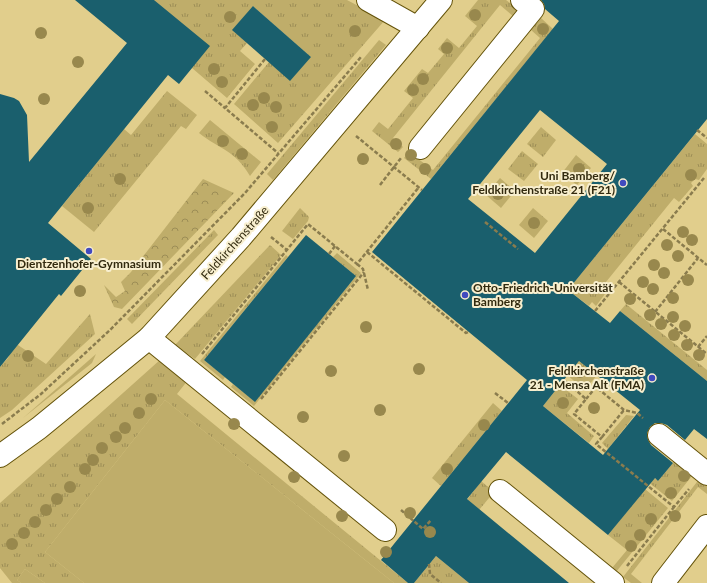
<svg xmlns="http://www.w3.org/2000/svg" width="707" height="583" font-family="Lato,sans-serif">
<defs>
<pattern id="grass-tufts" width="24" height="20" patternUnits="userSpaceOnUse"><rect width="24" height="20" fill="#bfad6a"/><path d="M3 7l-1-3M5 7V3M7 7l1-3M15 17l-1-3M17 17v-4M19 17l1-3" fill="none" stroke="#9c8d56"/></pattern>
<pattern id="forest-crowns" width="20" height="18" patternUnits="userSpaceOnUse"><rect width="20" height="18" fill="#bfad6a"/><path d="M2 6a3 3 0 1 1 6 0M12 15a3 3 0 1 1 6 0" fill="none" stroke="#9c8d56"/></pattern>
</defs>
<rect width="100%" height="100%" fill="#e1ce8c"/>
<g fill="url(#grass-tufts)">
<path d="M154,0H347L385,20L278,143L234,104L269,62L311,57L253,6L247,43L240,51L255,64L227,98L192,68Z"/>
<path d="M478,0H506L519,10L514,17L500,5L393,138L403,147L398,152L372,131L379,122L388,129L413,98L404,91L422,69L428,73L444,54L438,49L447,38L459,48L477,26L465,16Z"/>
<path d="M541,18L553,29L431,179L404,158L409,152L433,170L540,38L531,30Z"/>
<path d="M379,40L386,45L273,180L267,174Z"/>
<path d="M167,91L197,115L186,129L181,126L94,232L62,206L124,129L131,135Z"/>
<path d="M210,120L261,162L250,176C234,149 220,150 199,133Z"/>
<path d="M541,127L556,140L543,157L527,144Z"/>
<path d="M695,134L707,144V169L699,180L695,179L691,183L693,186L679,202L674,198L606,282L611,286L596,306L592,302L589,306L568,290Z"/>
<path d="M522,151L538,164L524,181L508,169Z"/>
<path d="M576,155L591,168L577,185L562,173Z"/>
<path d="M500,178L515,191L501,208L486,195Z"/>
<path d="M300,208L309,217L308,221L293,239L282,231Z"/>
<path d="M533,208L548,221L534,238L519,225Z"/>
<path d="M214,230L218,235L132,324L127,319Z"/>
<path d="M270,245L281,255L195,359L175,345Z"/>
<path d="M337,253L361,273L254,406L231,387L233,384L255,401L356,276L333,257Z"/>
<path d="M286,255L288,257L287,258L204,360L225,377L223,380L200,361Z"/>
<path d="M626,304L707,370V381L620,311Z"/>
<path d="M90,314L95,334L12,410L0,418V367L8,358L15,343L46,364Z"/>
<path d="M96,354L92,363L23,418Z"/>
<path d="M161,359L188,380L177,394L408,583H394L165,400L45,552L84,583H45L25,569L17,580L21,583H12L0,568V503Z"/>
<path d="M579,361L597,375L585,390L567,375Z"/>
<path d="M560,385L578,399L567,413L594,436L589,443L543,406Z"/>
<path d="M493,403L502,411L441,486L432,478Z"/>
<path d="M626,415L634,416L608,449L602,443Z"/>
<path d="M628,456L658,481L677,458L695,472L672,501L623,462Z"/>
<path d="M700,478L707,483V494L698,487L631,574L642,583H631L623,577Z"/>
<path d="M481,481L494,492L479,510L467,500Z"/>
<path d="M645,489L668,508L616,572L612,568L627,550L608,535Z"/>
<path d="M436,556L469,583H414Z"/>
</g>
<path fill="url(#forest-crowns)" d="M203,179L234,193L122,309L114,307L104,285L116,297L125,291L121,282L131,272Z"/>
<g fill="#bfad6a">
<path d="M165,400L394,583H84L45,552Z"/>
<path d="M25,569L45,583H21L17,580Z"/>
</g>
<g fill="#1a5f6d" fill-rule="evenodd">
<path d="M75,0H154L210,46L179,84L168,75L48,223L91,259L61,296L59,294L0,367V94L14,98L19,101L27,115L29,162L127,43Z"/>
<path d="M541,0H707V119L568,290L610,323L620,311L707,381V439L694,429L685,440L667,425L661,423H655L650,427L647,433L648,440L651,445L673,463L658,481L655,478L608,535L506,452L467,499L569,583H469L436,556L414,583H408L381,560L527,380L372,252L559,21L545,9L544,4ZM540,110L607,164L535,253L468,199ZM579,361L640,410L603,455L543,406Z"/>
<path d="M253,6L311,57L290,81L232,30Z"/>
<path d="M306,235L356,276L255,402L204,360Z"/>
</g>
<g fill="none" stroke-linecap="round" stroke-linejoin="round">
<defs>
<g id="minor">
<path d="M368,0L418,28"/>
<path d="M420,148L533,9L522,0"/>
<path d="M149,338L385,530"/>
<path d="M659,435L707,474"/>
<path d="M0,456L39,428L149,338L241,237L441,0"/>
<path d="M500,491L613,583"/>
<path d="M663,583L707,526"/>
</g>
</defs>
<use href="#minor" stroke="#64530a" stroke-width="24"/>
<g stroke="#8a7c4e" stroke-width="2.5" stroke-dasharray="4 2" stroke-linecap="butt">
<path d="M265,59L225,108L278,153"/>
<path d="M205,91L225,108"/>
<path d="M697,130L707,138"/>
<path d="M356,136L422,190"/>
<path d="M380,185L401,158"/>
<path d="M485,222L518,249"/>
<path d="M663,229L707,265"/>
<path d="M271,237L287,250"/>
<path d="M367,252L466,333L468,332"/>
<path d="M329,254L335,246"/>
<path d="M357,264L363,269L368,290"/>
<path d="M619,282L707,354"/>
<path d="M595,311L704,178"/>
<path d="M655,312L698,258"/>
<path d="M698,347L707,336"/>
<path d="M202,354L308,224L357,264L419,187"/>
<path d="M564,380L586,399L574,414L602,437L596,444L674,507L689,489"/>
<path d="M495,393L508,403"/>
<path d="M261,399L364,272"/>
<path d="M586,399L596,387L624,410L637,413L643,418"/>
<path d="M2,424L41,394L110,330L245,193L361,57"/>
<path d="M602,437L624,410"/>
<path d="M401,510L423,529L431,520"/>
<path d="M429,564L430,574L441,583"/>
<path d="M627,566L674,507"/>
</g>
<use href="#minor" stroke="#fff" stroke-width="22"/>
</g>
<g fill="#98884d">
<circle cx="475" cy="15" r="6"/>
<circle cx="230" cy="17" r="6"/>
<circle cx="543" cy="29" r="6"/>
<circle cx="355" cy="31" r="6"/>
<circle cx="41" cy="33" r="6"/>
<circle cx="447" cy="48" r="6"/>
<circle cx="78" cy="62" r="6"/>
<circle cx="214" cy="69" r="6"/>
<circle cx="423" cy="79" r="6"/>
<circle cx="222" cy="82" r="6"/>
<circle cx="413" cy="90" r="6"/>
<circle cx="264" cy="98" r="6"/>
<circle cx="44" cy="99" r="6"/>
<circle cx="253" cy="105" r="6"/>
<circle cx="276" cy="107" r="6"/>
<circle cx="272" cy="127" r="6"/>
<circle cx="223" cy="141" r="6"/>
<circle cx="396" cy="144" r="6"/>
<circle cx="242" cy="154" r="6"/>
<circle cx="411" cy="155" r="6"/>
<circle cx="363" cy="159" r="6"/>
<circle cx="425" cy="169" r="6"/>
<circle cx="579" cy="169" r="6"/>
<circle cx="691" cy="175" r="6"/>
<circle cx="120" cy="179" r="6"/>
<circle cx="498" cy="194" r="6"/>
<circle cx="88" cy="208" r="6"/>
<circle cx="534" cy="223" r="6"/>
<circle cx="683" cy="232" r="6"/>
<circle cx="692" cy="240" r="6"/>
<circle cx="667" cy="245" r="6"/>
<circle cx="678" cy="256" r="6"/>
<circle cx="654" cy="265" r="6"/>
<circle cx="664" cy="273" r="6"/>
<circle cx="688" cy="280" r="6"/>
<circle cx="643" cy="282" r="6"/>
<circle cx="653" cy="289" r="6"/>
<circle cx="80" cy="291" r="6"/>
<circle cx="673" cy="298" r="6"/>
<circle cx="630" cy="299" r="6"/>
<circle cx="650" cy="315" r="6"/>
<circle cx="673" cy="317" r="6"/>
<circle cx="661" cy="324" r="6"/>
<circle cx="685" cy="326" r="6"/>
<circle cx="366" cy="327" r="6"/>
<circle cx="674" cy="335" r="6"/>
<circle cx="687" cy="345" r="6"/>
<circle cx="699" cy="355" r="6"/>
<circle cx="28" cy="356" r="6"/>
<circle cx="419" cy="369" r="6"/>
<circle cx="331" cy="371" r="6"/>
<circle cx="580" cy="372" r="6"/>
<circle cx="151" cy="399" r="6"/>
<circle cx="563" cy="403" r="6"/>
<circle cx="594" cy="408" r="6"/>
<circle cx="380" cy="410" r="6"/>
<circle cx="139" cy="413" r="6"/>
<circle cx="303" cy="417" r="6"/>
<circle cx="234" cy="424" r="6"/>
<circle cx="484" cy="425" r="6"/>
<circle cx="125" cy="428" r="6"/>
<circle cx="116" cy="437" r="6"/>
<circle cx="102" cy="448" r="6"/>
<circle cx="344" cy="456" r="6"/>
<circle cx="93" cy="460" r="6"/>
<circle cx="85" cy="469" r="6"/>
<circle cx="447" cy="469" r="6"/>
<circle cx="684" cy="476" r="6"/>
<circle cx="294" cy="477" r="6"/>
<circle cx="70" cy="487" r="6"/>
<circle cx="671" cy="493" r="6"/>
<circle cx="57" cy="499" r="6"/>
<circle cx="46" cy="510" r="6"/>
<circle cx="410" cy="513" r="6"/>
<circle cx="342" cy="516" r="6"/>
<circle cx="675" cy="516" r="6"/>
<circle cx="651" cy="519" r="6"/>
<circle cx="35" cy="522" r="6"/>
<circle cx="430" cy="532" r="6"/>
<circle cx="24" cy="533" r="6"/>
<circle cx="640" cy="535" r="6"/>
<circle cx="12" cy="544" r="6"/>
<circle cx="631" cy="546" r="6"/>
<circle cx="386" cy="552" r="6"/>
</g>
<g fill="#414abf" stroke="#f8efcf" stroke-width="1.5">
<circle cx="623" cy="183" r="4"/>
<circle cx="89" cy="251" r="4"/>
<circle cx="465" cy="295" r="4"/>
<circle cx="652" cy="378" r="4"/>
</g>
<g text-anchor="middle" stroke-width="4" stroke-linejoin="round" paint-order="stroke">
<g font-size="12" font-weight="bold" fill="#322a0f" stroke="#f8efcf" text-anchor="end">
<text x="615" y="180">Uni Bamberg/<tspan x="615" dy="14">Feldkirchenstraße 21 (F21)</tspan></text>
<text x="89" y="268" text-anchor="middle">Dientzenhofer-Gymnasium</text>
<text x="473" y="292" text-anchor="start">Otto-Friedrich-Universität<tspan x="473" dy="14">Bamberg</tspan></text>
<text x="644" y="375">Feldkirchenstraße<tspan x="644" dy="14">21 - Mensa Alt (FMA)</tspan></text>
</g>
<g font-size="12" fill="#322a0f" stroke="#f8efcf">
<text transform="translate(235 243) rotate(-48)" y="4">Feldkirchenstraße</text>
</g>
</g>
</svg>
